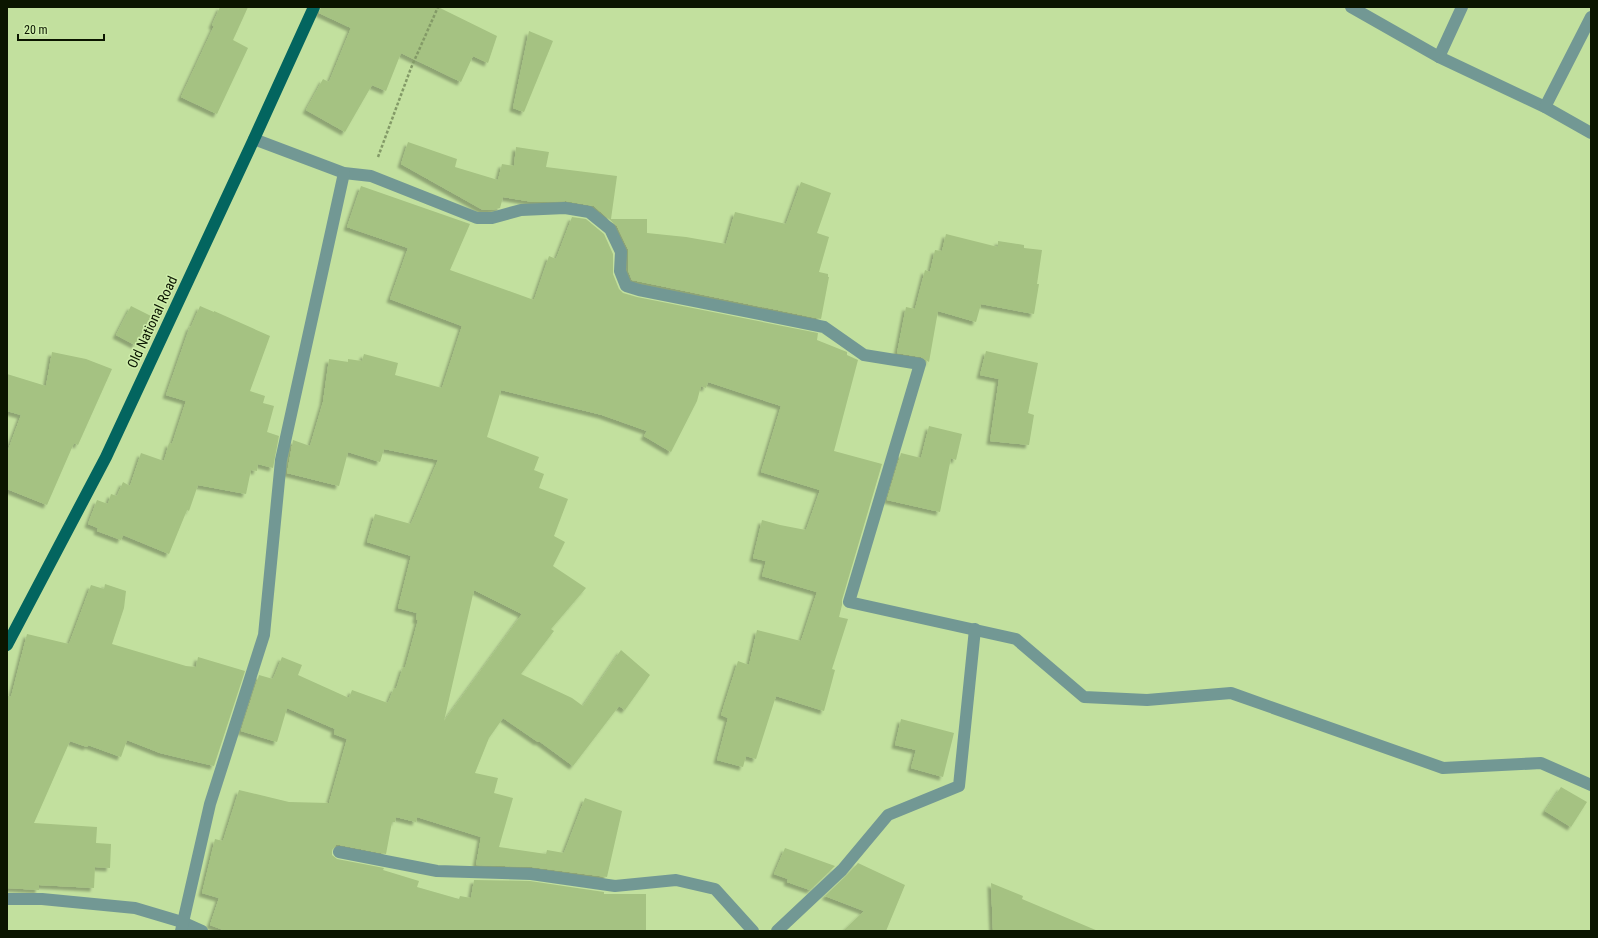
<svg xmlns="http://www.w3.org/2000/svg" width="1598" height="938" font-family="'Roboto Condensed',sans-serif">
<defs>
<filter id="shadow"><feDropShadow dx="-3.5" dy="3.5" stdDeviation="1" flood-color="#0004"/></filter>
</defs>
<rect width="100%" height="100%" fill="#c2e09e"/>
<g fill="#a5c282" fill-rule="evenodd" filter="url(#shadow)">
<path d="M220,7H248L233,40L248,48L217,114L181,97L214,26L212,25Z"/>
<path d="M321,7H438L497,36L488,63L473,56L461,82L401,53L386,91L372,85L345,132L306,110L323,79L329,82L351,28L319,13Z"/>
<path d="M529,31L553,41L524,112L513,108Z"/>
<path d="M408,142L457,159L455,167L498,180L502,164L514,166L516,147L549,152L546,167L617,176L611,219H647V233L686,237L726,244L735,212L786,224L801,182L831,193L817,233L829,237L819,272L828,274V277H829L821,319L632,280L628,270V249L617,226L594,206L566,201L533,202L503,197L500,208L491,210H483L401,164Z"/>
<path d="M361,186L470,224L450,270L534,300L549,256L556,259L572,217L586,219L604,234L613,254V274L619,289L623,293L637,297L818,333L817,340L847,352V355L858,360L834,451L882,464L842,600V605L839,617L848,619L832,669L835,670L824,711L776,696L756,759L746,756L743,767L717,760L728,718L721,715L738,661L749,665L757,630L801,641L817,592L762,576L766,561L753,558L762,520L780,525L806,530L820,490L761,472L781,406L708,382L706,388L701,386L697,401L671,452L644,436L647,431L602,415L501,390L487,437L539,457L534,470L544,474L539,488L568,499L554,536L565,542L553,566L586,588L551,629L554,631L521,674L572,698L583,706L621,650L650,675L625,710L619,706L573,766L539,741L538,742L503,718L489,738L475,773L498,778L494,793L513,798L499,847L546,854L547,850L564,853L585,798L622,811L607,877L532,867L476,865L481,837L417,817L416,822L396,817L395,822H392L386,854L340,845H336L332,850V855L337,859L384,868L383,870L419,881L417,887L459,899L460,896L471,898L474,880L530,881L604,892V894H646V931H226L210,925L219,898L202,893L215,839L223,841L239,790L289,802L329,803L347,739L334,734L335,729L287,708L277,742L241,731L259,675L273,679L282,657L302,665L298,675L349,698L352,690L388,703L394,688L396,689L403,667L405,668L418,620H416L417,613L398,608L411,556L367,542L375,514L411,524L438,460L384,449L380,462L348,452L339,486L287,473L293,440L310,446L323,402L329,359L348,362V359L362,361L364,354L398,363L395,375L442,388L462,326L390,299L408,248L347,227ZM474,590L522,614L444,721Z"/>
<path d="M946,234L998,247V241L1024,245V248L1042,250L1037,284H1039L1034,314L981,304L976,322L938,311L929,362L921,357L897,353L906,307L915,309L925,270L930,272L935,250L942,251Z"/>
<path d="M131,306L151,316L135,345L116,335Z"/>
<path d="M200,306L214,312V311L270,336L250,391L265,396L263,403L274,406L267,432L279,436L273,468L258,464L257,471L251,470L246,494L198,485L189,511L187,510L169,554L123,535L121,540L97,531L98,528L88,524L97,500L108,504L111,494L117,496L123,482L130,486L141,453L164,461L169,443L172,444L186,401L166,395L190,326L191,327Z"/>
<path d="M986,351L1038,363L1028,413L1034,415L1029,445L990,441L999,379L980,375Z"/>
<path d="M52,352L86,359L112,369L78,445L74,443L47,505L7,489V453L21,415L7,411V374L46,386Z"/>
<path d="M929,426L962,434L956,460L951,458L940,512L887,500L901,453L921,458Z"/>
<path d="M105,584L126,591L124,608L112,644L186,666L196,667L198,657L245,671L214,766L160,753L127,740L121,757L88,745L87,747L70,741L34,823L97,827L96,843L111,844L110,868L95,867L94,888L39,885V890L7,888V695L11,697L27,634L69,644L91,585L104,589Z"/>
<path d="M901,719L954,733L943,777L911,768L916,750L895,745Z"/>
<path d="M1561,787L1587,802L1571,827L1545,811Z"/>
<path d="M785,848L835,866L810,890L787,882L788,879L774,874Z"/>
<path d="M858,863L905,885L886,931H843L864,911L825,896L847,875Z"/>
<path d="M991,883L1023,896L1022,899L1098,931H993Z"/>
</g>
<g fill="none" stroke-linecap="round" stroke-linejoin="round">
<path stroke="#839a67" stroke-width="2.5" stroke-dasharray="3 2" stroke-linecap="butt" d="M378,157L411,68L438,7"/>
<g stroke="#729894" stroke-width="12">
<path d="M1351,7L1439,57L1545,107L1591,133"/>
<path d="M1439,57L1462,7"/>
<path d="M1545,107L1591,17"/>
<path d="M254,139L344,173L371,176L477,218H492L521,210L565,208L589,212L610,229L621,252L620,271L626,286L639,290L824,327L864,355L920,364L849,602L1016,639L1084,697L1147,700L1231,693L1443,768L1541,763L1591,785"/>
<path d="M339,852L437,871L531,874L615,886L676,880L715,889L753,931"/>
<path d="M7,899H42L135,908L182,922L202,931"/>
<path d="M181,931L210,804L264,635L281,460L344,173"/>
<path d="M777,931L842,870L888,815L959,786L975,629"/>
</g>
<path stroke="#03655f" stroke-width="12" d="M7,645L106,457L254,139L314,7"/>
</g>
<g text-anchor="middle" stroke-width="3" stroke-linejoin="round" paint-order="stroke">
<g font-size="14" fill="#0b1500" stroke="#ceedaa">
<text transform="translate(152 322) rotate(-65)" y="5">Old National Road</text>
</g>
</g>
<rect width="1598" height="938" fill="none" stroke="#0b1500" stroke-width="16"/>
<path d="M18 34v6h86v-6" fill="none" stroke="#0b1500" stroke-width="2"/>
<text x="24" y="34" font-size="12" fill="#0b1500" stroke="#ceedaa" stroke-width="3" paint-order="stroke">20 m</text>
</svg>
